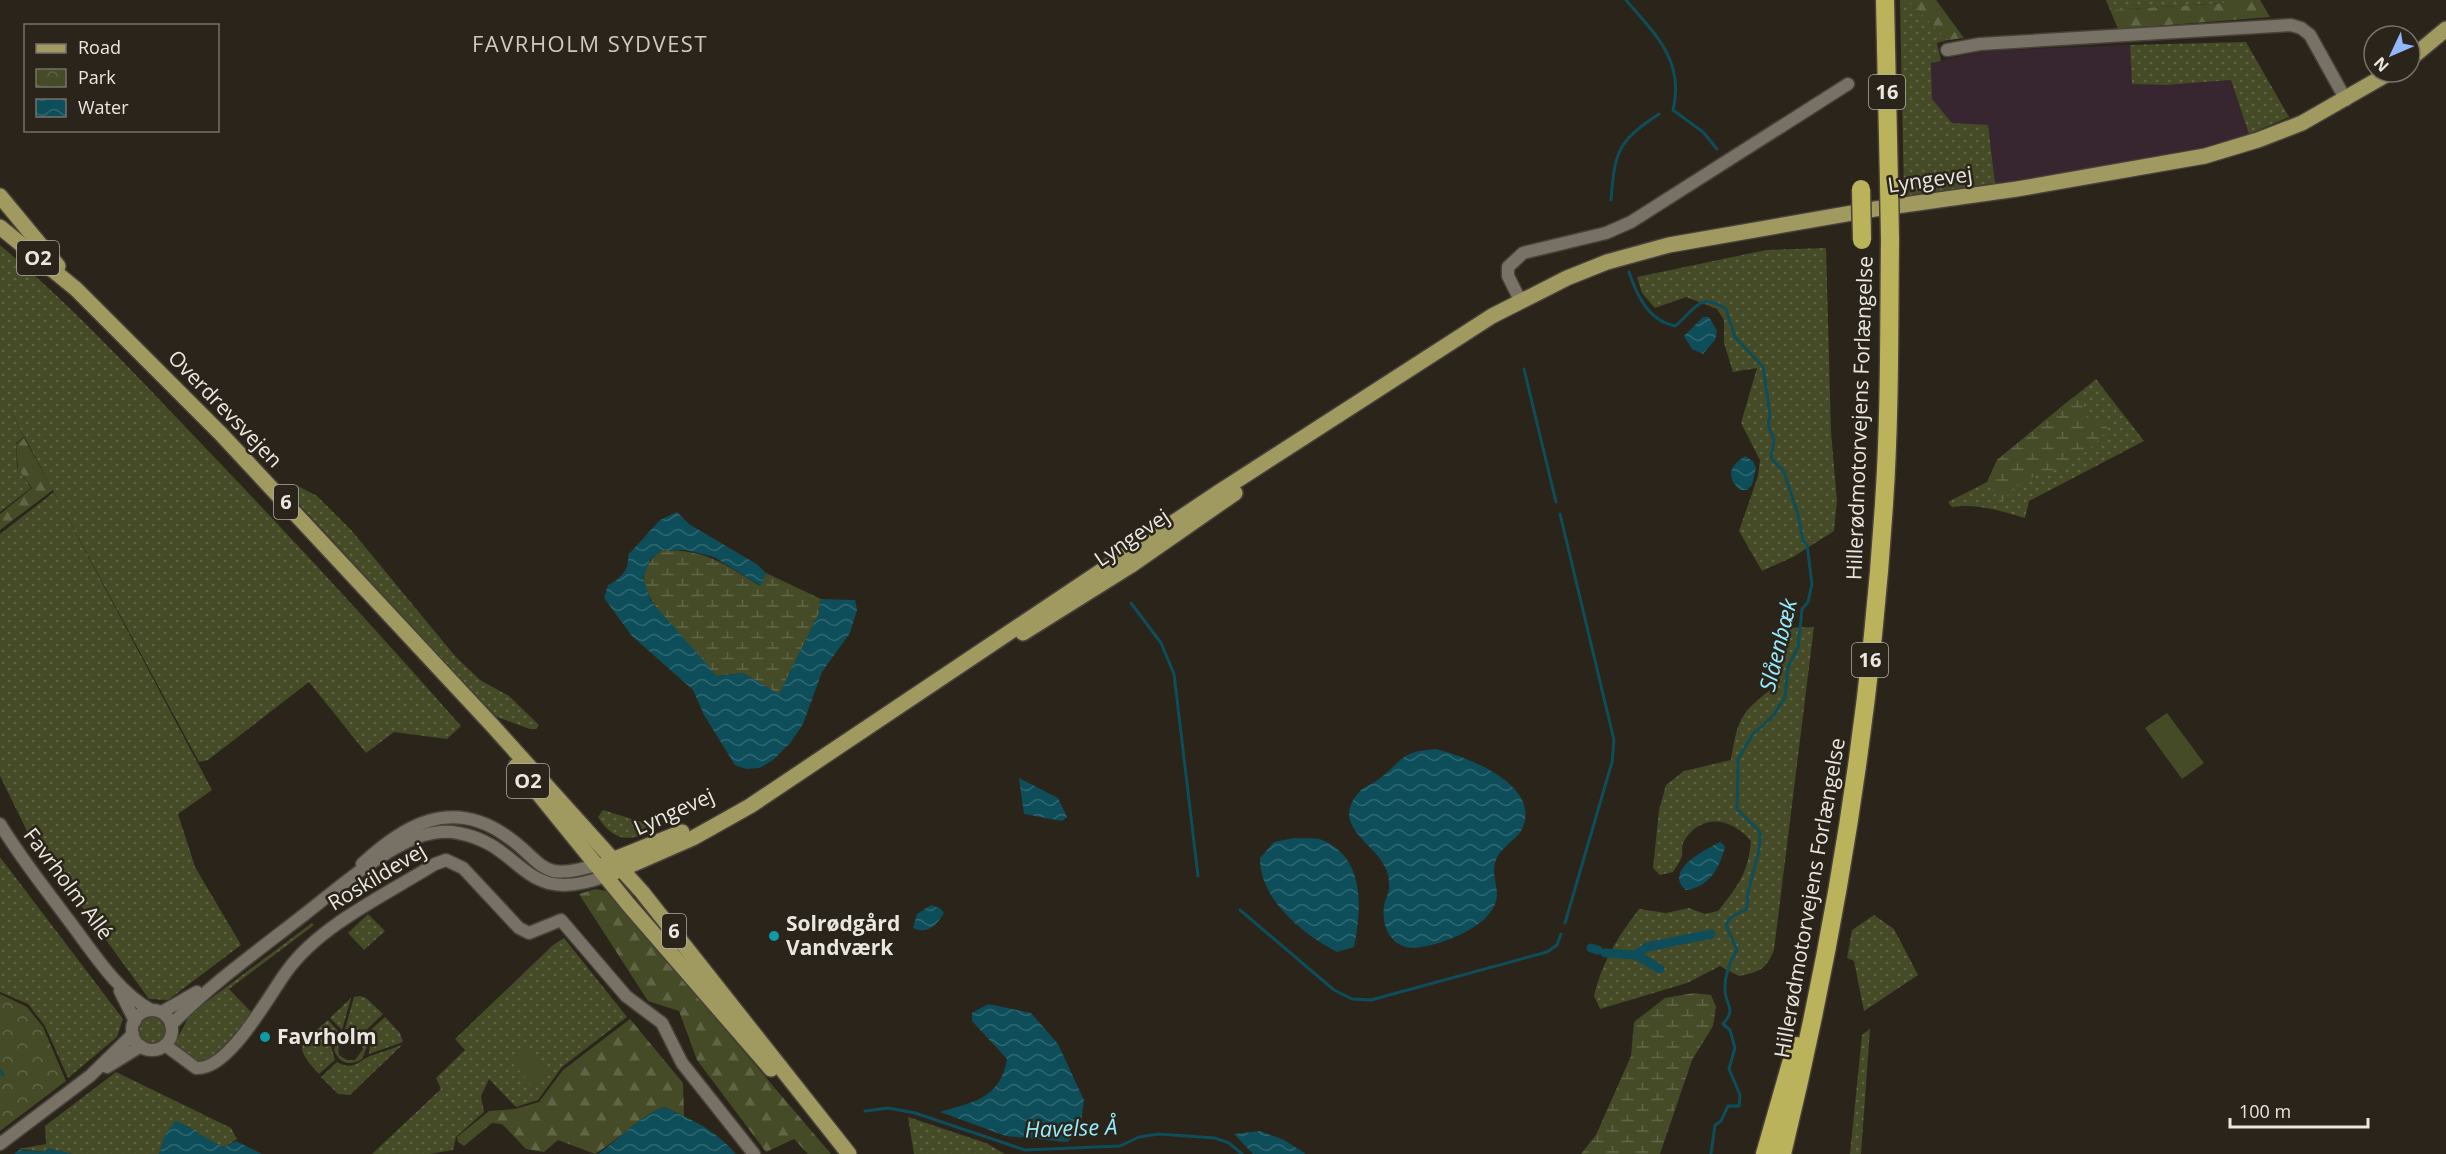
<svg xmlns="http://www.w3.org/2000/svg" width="2446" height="1154" font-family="'Open Sans',sans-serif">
<defs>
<pattern id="grass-dots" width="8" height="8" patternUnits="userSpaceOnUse" patternTransform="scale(1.5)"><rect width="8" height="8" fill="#454b27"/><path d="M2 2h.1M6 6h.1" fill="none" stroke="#606546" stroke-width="1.8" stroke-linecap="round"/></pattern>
<pattern id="forest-firs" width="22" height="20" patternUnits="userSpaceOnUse" patternTransform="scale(1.5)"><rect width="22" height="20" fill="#454b27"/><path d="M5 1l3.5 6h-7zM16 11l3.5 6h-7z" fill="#606546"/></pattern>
<pattern id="wetland-marsh" width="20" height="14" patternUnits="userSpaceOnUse" patternTransform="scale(1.5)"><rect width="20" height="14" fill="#454b27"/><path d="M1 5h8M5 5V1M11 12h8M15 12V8" fill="none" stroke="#606546"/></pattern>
<pattern id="park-crowns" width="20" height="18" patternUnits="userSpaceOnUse" patternTransform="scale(1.5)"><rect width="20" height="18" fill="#454b27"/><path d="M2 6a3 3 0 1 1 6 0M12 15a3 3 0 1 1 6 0" fill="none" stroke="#606546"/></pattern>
<pattern id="water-waves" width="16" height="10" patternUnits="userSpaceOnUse" patternTransform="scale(1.5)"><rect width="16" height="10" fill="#0d4e5a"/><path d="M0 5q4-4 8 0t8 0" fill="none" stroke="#306871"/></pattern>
</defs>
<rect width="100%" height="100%" fill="#2a241b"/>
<path fill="#372630" d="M2130,45L2133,84L2166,85L2231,80L2249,134L2193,150L2149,159L1995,183L1988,126L1952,123L1932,99L1931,63L1986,51Z"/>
<g fill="url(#grass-dots)" fill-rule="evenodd">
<path d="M1900,0H1908L1948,40L1937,43L1941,61L1931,63L1932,99L1952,123L1988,125L1995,183L1904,198Z"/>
<path d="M2106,0H2227L2226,3L2110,10Z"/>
<path d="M2246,42L2289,117L2249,134L2231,80L2166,85L2132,84L2130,45Z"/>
<path d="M0,245C71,305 133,372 197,439C287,533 375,628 461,726L447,739L394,732L366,753L309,682L208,760L199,762L4,399L24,437L16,443L17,467L31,488L0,512Z"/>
<path d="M1826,248L1831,432L1837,501L1834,531L1793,557L1762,571L1739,531L1758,476L1760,460L1741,423L1757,368L1733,372L1724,343V320L1717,309L1686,297L1655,308L1642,293L1637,277L1766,250Z"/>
<path d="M2096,379L2144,441L2029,501L2025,518C2001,511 1977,503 1952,507L1948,502L1987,482L1997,460Z"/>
<path d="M296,485L317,496L352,531L455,656L480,680L509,696L539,725L536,729H530L497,717L478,698L285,489Z"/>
<path d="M54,492L212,790L178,814L195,867L241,945L168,1000L149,999L28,833L0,776V534Z"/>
<path d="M1814,627L1774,950C1766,970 1759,972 1739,976L1720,966L1687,983L1600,1009L1594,996C1604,958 1616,940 1639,909L1666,913L1689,908L1705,914L1718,911C1738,886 1748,874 1751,841C1731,817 1701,813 1684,841C1681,846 1683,850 1682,855C1681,861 1676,867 1673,872L1660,875L1653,868L1659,810L1666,785L1684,771L1731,760C1739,715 1740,714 1775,686L1777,628Z"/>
<path d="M603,810L651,825L654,830C629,842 614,842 598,817Z"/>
<path d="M0,857L123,1019L117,1037L68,1078L45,1026L28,1004L0,992Z"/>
<path d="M368,914L385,931L364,950L348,933Z"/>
<path d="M1874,915L1894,929L1918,975L1864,1011L1854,961L1847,958L1852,930Z"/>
<path d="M312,923L314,925L229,989L253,1014C236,1035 223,1059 195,1062L174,1045L190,1014Z"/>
<path d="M564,938L627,1017L562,1067L538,1100L516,1107L489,1079L481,1096L484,1112L456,1137L453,1150L429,1154H372L441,1089L436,1078L465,1050L455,1039L553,945Z"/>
<path d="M360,996L366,998L383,1014L363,1033L353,1028L345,1029L354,997Z"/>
<path d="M351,998L342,1030L330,1018Z"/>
<circle cx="152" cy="1030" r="13"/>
<path d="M385,1017L400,1033L403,1042L369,1054L370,1044L365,1035Z"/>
<path d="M328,1020L339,1032L331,1046L335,1060L319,1074C291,1044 301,1044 328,1020Z"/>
<path d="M1870,1029L1861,1154H1850L1862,1035Z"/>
<path d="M349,1031L361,1035L367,1047L362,1059C350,1067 339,1063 334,1050L337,1038ZM353,1034L361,1039L363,1049L355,1060H347L339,1055L338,1043L344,1036Z"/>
<path d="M402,1045L350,1095L338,1094L321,1077L337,1062C353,1071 357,1062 370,1056C381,1052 392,1049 402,1045Z"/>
<path d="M116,1072L231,1128L237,1139L225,1147L203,1139L188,1126L165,1135L159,1154H72L47,1148L45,1152L18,1149L46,1144L45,1126Z"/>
<path d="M908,1117L986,1143L1005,1154H914Z"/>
</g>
<g fill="url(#forest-firs)">
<path d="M1908,0H1936L1964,38L1948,40Z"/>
<path d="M2227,0H2260L2270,17L2118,29L2110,10L2226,3Z"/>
<path d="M24,438L53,490L0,530V514L32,488L18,469L16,444Z"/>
<path d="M595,889L607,891L831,1154H808L794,1139L766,1152L697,1060L679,1011L648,1001L579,894Z"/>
<path d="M630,1019L683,1083L684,1116L664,1107C637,1118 621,1138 595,1154L558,1140L544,1152L526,1149L502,1124L492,1123L464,1146L458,1142L457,1137L489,1111L515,1109L539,1102L563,1070Z"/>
</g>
<g fill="url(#wetland-marsh)">
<path d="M2082,395L2088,398L2082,407L2089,418H2103L2108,430C2095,444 2082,458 2064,466C2034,478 2021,475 2001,504L1988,482L1997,460L2072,398Z"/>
<path d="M662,550C707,550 723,563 760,586L766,573L821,599L819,613L779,695L743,673L717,676C700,657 640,601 644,576C646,564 653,557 662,550Z"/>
<path d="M1694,993L1711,995L1716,1007L1713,1026L1692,1060L1660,1154H1581L1596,1135L1631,1056L1634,1022L1665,998Z"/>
</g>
<path fill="url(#park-crowns)" d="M0,994L27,1007L43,1027L66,1081L0,1131Z"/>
<g fill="#454b27">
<path d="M2167,713L2204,763L2182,779L2145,728Z"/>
<path d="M526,1050L549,1073L533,1086L512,1063Z"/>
</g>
<g fill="url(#water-waves)">
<path d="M1703,317H1709L1717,331L1715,340L1703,354L1692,349L1684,336Z"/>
<path d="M1745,456L1753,461L1756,468L1752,485L1747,490H1740C1726,477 1729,466 1745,456Z"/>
<path d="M677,512L689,524L758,565L766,573L761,586L714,557L686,550H662L650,560L643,578L651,601L717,676L743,673L779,694L819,613L821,599L855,600L857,610L850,633L822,672L803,724L791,742L773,760L760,768L746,769L735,765L704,715L693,690L632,636L604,598L608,585C620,579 630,570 628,555L660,520Z"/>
<path d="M1436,749C1467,757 1537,783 1524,824C1520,839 1501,846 1496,860C1491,873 1497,882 1497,895C1496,926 1440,946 1414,948C1391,948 1381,926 1384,906C1385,899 1390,892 1389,885C1389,879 1388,872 1385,867C1373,842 1329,825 1360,791C1365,786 1373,784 1379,779C1405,759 1399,752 1436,749Z"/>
<path d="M1019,778L1058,798L1067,817L1062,821L1024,814Z"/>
<path d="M1294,838C1302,839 1314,837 1322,840C1365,857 1362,909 1354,947L1337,952C1304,935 1259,899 1260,858L1274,842Z"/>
<path d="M1720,842L1725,846C1721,866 1709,888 1686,890C1663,870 1705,850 1720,842Z"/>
<path d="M931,905L940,908L944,913C937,925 927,935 913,928L917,914Z"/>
<path d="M988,1004L1031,1013L1058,1044L1084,1100L1080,1131L1067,1142L1006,1136L940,1112C973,1102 1000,1099 1007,1059L972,1021V1013Z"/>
<path d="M664,1107C694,1121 713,1128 736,1154H598C621,1138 638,1117 664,1107Z"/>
<path d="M175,1121C194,1127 204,1140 225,1147L236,1141L262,1154H159L165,1135Z"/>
<path d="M1260,1131L1284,1140L1306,1154H1253L1234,1134Z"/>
<path d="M47,1148L72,1154H14L19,1150L45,1152Z"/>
</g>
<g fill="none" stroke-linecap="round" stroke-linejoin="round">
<g stroke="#0d4e5a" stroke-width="3">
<path d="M1626,0C1655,34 1685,61 1673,110L1703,132L1717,149"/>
<path d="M1611,200C1615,151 1617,142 1659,114"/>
<path d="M1629,272C1637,296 1649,321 1675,326C1693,313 1698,290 1726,309L1735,337L1763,367L1770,415L1768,424L1774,440L1771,458L1784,472L1798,515L1803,541L1807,545L1812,584L1808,602L1802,609L1798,647L1788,667L1785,697L1774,715L1753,734L1738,759L1737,809L1760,832C1761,862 1746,881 1747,909L1731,917L1726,925L1737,950C1730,961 1724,977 1725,991C1726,1007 1737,1008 1723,1024L1730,1030L1735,1048L1729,1069L1740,1095L1739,1106H1728L1721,1121L1715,1125L1711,1154"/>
<path d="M1524,369L1556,502"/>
<path d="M1560,514L1614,740L1612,762L1565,923"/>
<path d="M1131,603L1161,643L1174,674L1198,876"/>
<path d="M1240,910L1334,990L1352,999L1371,1000L1547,952L1557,945L1561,934"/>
<path d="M0,1070L3,1075"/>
<path d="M865,1111L888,1108L915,1113L1025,1150L1120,1146L1139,1137L1159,1134L1215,1138L1229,1143L1242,1154"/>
</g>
<g stroke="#0d4e5a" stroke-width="9">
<path d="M1591,948L1598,950"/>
<path d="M1605,953L1636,955L1660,969"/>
<path d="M1636,955L1647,947L1711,934"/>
</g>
<defs>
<g id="minor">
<path d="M1947,50L1980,44L2291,25L2301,28L2310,35L2346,100"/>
<path d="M1520,300L1508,276V267L1523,253L1606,233L1631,222L1848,84"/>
<path d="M0,824C20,857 44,887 67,918C91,949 116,991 151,1010"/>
<path d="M362,864C403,826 450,797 505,835C545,862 538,883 596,865"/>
<path d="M120,991L135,1021"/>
<circle cx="152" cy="1030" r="20"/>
<path d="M162,1012L197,992"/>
<path d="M171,1025C212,983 259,950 305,914C337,889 376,855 413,839C426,833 444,830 458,833C526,845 520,908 606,876"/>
<path d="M165,1045L196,1068C229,1071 269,995 287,971C320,925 387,894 435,864L446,860L463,868L519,928L529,933L561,920L626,996L662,1023L682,1063L754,1154"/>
<path d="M107,1067L141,1046"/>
<path d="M0,1144L90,1076L133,1034"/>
</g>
<g id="major">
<path d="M2410,59L2446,29"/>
<path d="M0,196L58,266"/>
<path d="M0,227L76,289L221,434L491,724L642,892L849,1154"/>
<path d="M1023,633L1130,566L1235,493"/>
<path d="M516,766L628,904L771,1069"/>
<path d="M607,862L682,832"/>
<path d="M606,876L693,838L750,806L1219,492L1492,316L1567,278L1607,262L1669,245L1875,209L2017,189L2205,156L2258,140L2302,123L2391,72"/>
</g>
<g id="highway">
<path d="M1885,0L1889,183"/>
<path d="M1765,1154L1796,1046"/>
<path d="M1782,1154C1834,940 1870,724 1884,504C1890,416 1889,328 1890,240"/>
</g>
</defs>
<use href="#minor" stroke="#47413a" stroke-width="15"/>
<use href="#major" stroke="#47413a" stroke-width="18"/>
<use href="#highway" stroke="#47413a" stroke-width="21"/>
<use href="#minor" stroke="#787166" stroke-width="12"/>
<use href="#major" stroke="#a09960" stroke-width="15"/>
<use href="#highway" stroke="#bab35c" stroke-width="18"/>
<defs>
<g id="highway-bridge">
<path d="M1889,183L1890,240"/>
<path d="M1861,189L1862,240"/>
</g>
</defs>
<use href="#highway-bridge" stroke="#47413a" stroke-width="21" stroke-linecap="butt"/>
<use href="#highway-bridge" stroke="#bab35c" stroke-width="18"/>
</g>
<g fill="#0f9aa8" stroke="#2a241b" stroke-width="2">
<circle cx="774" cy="936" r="6"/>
<circle cx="265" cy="1037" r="6"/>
</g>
<g text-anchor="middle" stroke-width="5" stroke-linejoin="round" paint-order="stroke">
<g fill="#2a241b" stroke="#b0aca5" stroke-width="1.5">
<rect x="1869" y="75" width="36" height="34" rx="4.5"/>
<rect x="17" y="241" width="42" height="34" rx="4.5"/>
<rect x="274" y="485" width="24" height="34" rx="4.5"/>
<rect x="1852" y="643" width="36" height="34" rx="4.5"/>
<rect x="507" y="764" width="42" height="34" rx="4.5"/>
<rect x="662" y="914" width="24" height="34" rx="4.5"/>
</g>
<g font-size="20" font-weight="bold" fill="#eae6e0">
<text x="1887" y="99">16</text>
<text x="38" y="265">O2</text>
<text x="286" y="509">6</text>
<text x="1870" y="667">16</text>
<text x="528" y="788">O2</text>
<text x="674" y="938">6</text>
</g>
<g font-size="21" fill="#eae6e0" stroke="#2a241b">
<text transform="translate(1930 180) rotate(-8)" y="7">Lyngevej</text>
<text transform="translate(225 409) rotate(46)" y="7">Overdrevsvejen</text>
<text transform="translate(1860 418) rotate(-88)" y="7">Hillerødmotorvejens Forlængelse</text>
<text transform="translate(1132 538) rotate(-34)" y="7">Lyngevej</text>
<text transform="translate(674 812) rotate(-24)" y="7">Lyngevej</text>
<text transform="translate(377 877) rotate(-31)" y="7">Roskildevej</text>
<text transform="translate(68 884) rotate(53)" y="7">Favrholm Allé</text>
<text transform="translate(1810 898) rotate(-80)" y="7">Hillerødmotorvejens Forlængelse</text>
</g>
<g font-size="21" font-weight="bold" fill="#eae6e0" stroke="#2a241b" text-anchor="start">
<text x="786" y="931">Solrødgård<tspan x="786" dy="24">Vandværk</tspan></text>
<text x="277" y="1044">Favrholm</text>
</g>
<g font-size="22" letter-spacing="1.5" fill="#d1c9bd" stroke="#2a241b">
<text x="590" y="52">FAVRHOLM SYDVEST</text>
</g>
<g font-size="22" font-style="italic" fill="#95ecff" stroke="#2a241b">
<text transform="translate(1778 645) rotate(-76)" y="8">Slåenbæk</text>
<text transform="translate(1071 1128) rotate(-2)" y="8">Havelse Å</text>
</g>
</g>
<rect x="24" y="24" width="195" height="108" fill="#2a241b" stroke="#77726a" stroke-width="1.5"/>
<rect x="36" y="44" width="30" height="9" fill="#a09960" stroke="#77726a" stroke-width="1.5"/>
<text x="78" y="54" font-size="18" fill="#eae6e0">Road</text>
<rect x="36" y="69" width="30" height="18" fill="url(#park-crowns)" stroke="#77726a" stroke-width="1.5"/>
<text x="78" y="84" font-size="18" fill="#eae6e0">Park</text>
<rect x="36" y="99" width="30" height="18" fill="url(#water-waves)" stroke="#77726a" stroke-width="1.5"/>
<text x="78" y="114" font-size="18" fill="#eae6e0">Water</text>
<g transform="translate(2392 54) rotate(226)"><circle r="28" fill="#2a241b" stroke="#77726a" stroke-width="1.5"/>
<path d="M0-4.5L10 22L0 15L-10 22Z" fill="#91b8fd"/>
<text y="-9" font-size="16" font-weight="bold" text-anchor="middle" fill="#eae6e0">N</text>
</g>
<path d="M2230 1118v9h138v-9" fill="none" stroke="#eae6e0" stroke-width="3"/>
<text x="2239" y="1118" font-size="18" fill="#eae6e0" stroke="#2a241b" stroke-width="4.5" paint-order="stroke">100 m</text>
</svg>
